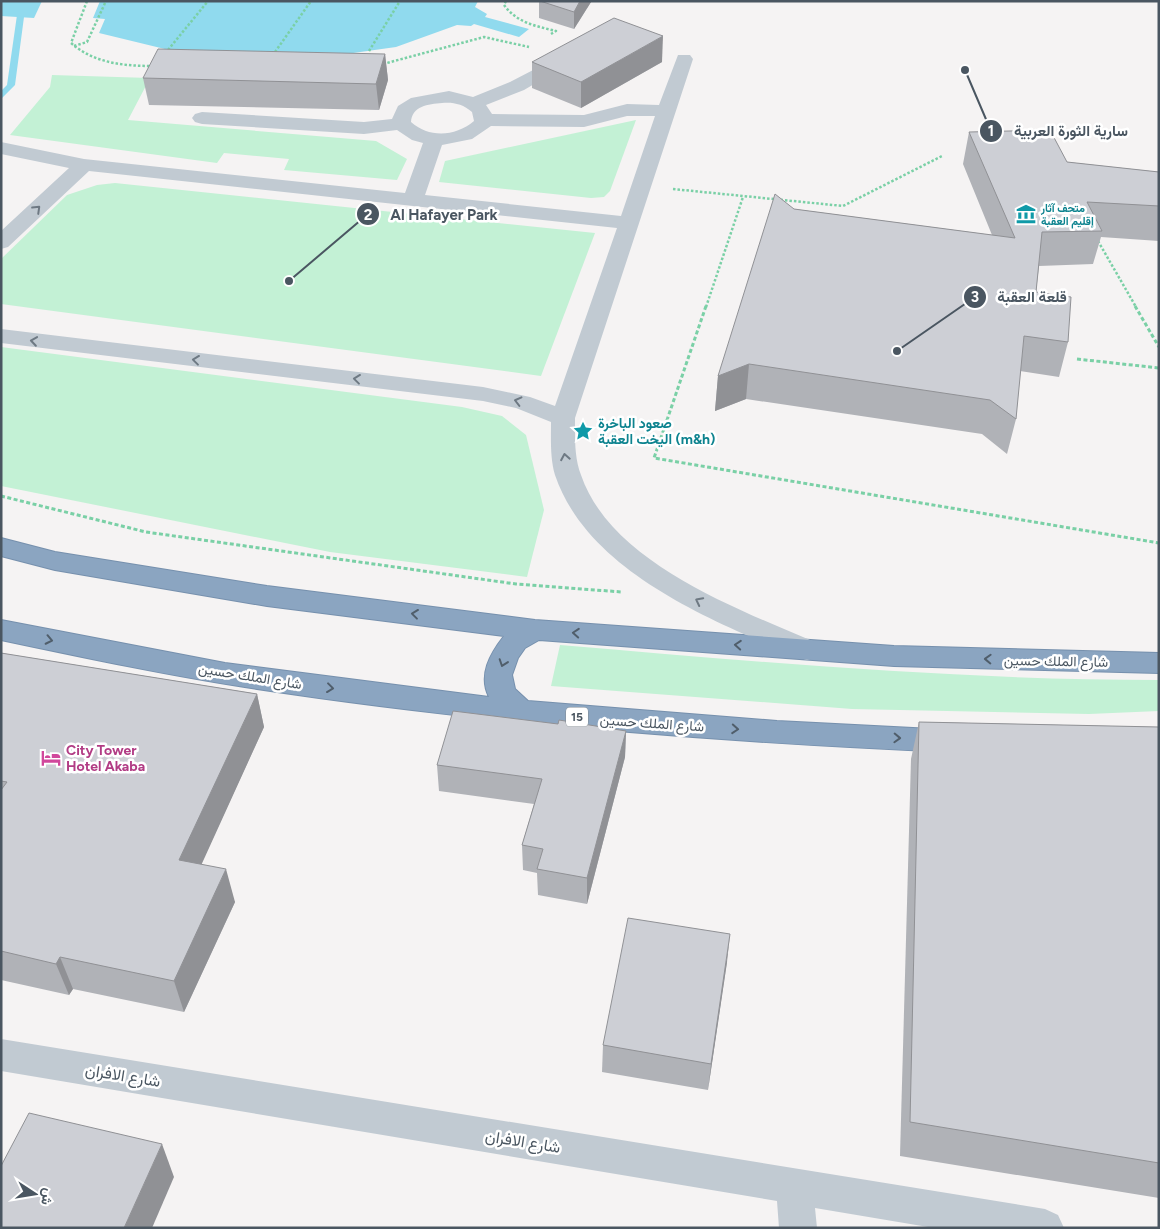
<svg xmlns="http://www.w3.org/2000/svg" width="1160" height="1229" font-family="Figtree,Vazirmatn,sans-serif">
<rect width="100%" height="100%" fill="#f5f3f3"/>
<g fill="#c3f1d5">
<path d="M52,75L150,78L128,120L376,141L407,159L397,180L284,170L289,159L224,153L217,163L10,135L50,87Z"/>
<path d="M636,120L610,191L604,197L591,198L439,182L445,161Z"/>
<path d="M115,183L595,233L541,376L1,304V259L67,195L97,185Z"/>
<path d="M1,347L462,407L502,416L526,435L544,510L527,577L330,552L1,486Z"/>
<path d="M560,645C759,662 958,680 1159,680V711L1089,714L852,709L551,686Z"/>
</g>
<g fill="#90daee">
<path d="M1,1H42L34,18L1,16Z"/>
<path d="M100,1H478L475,7L487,14L485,17L529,29L519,37L474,24L471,26L457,25L396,47L346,54L169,50L99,33L105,19L93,18Z"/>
</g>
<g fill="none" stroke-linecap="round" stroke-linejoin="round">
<path fill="#90daee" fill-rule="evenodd" d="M17,15L24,17L15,85L1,99V91L7,85Z"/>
<defs>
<path id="highway" d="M1,538L55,552L267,586L535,620L894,646L1159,653V673L894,666L539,640L525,648L518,658L512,675L515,689L528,701L777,721L952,730L962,733L967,741L962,749L952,752C719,742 487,724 257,689C171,676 86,658 1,640V620L225,663L489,697C478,675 490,654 504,636L267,606L55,570L1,556Z"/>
</defs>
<use href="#highway" stroke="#7690ad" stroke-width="2"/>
<g stroke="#7ad0a6" stroke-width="2.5" stroke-dasharray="2.5 2" stroke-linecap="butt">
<path d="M87,1L71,43C94,63 123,66 152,66"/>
<path d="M506,1L504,5C517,23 536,26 556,31L551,34"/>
<path d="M74,46L87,42L106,1"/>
<path d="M168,50L208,1"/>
<path d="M369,51L400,1"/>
<path d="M275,52L311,1"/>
<path d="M383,64L484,37L529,47"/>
<path d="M673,189L843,206L942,156"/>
<path d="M1098,241L1136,307"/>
<path d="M706,307L743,197"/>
</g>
<g stroke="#7ad0a6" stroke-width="3" stroke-dasharray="4 2.5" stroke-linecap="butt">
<path d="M706,306L654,458L1159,543"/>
<path d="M1135,306L1159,347"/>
<path d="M1077,359L1159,368"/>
<path d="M1,496L146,532L516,584L622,592"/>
</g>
<g fill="#c1cad2" fill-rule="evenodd">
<path d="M564,54L570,55L573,59L570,63L524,90L486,105L492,114L584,115L627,104L659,105L678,55H690L693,59L575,418C575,436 574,457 581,475C611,563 738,609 817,643L821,650L817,657L807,660L797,657C711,620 588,572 555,475C550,458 551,439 551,422L516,408L483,401L1,343V329L483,387L530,397L555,406L617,228L89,171L8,247L1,249V231L69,168L1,154V142L84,159L405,193L423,143L412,140L397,130L364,134L202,124L195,122L192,118L195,114L202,112L364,122L392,119L398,106L411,98L449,91L473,97L510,82ZM442,103C453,102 463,104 472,112L474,121C455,137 429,138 411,122C412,106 428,104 442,103ZM627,116H655L621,216L425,195L442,145L472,139L491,126L584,127Z"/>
<path d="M1,1039L1045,1209L1058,1215L1064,1228H934L815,1208L817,1228H779L777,1201L1,1071Z"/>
</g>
<use href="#highway" fill="#8ba5c1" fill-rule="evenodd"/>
</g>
<g fill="#b0b2b7">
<path d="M539,1H591V2L574,29L539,18Z"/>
<path d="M385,54L388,80L379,110L149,105L143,78Z"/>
<path d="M532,62H662L581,108L532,88Z"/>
<path d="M969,132L1067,162L1159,172V241L1101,237L1093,264L1039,266L1036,292L1068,342L1059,377L1020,371L1016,419L1007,454L982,434L746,399L715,411L718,376L794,209L992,235L963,164Z"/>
<path d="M1,653L257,694L264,727L201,864L235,902L184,1012L73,989L69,995L1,980Z"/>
<path d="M919,722L1159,727V1198L900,1156L911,759Z"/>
<path d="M558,724L626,731L625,757L587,904L538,895L537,873L523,870L522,845L534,804L439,791L437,765Z"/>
<path d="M727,962L708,1090L602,1072L603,1045Z"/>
</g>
<g fill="#909195">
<path d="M580,1H591V2L574,29V12Z"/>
<path d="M663,36L662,62L581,108V82Z"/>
<path d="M385,54L388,80L379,110L376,84Z"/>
<path d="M749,364L746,399L715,411L718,376Z"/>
<path d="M257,694L264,727L189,892L179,860Z"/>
<path d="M626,731L625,757L587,904V878Z"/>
<path d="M226,869L235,902L184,1012L174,981Z"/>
<path d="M730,934L727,962L708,1090L711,1064Z"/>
<path d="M60,957L73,989L69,995L56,964Z"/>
<path d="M162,1144L174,1177L152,1228H124Z"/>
</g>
<g fill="#cdcfd5" stroke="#909195">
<path d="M540,1H580L574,12Z"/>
<path d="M614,18L663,36L581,82L532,62Z"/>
<path d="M158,49L385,54L376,84L143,78Z"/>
<path d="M1050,130L1067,162L1159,172V206L1087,202L1102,231L1042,232L1036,292L1071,297L1068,342L1024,336L1016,419L990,400L749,364L718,376L775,194L794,209L1015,238L969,132Z"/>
<path d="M1,653L257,694L179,860L226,869L174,981L60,957L56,964L1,951V790L7,782L1,781Z"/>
<path d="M453,711L558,724L559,720L626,731L587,878L537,869L543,849L522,845L542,779L437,765Z"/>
<path d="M919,722L1159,727V1163L910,1122Z"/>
<path d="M628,918L730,934L711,1064L603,1045Z"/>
<path d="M29,1113L162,1144L124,1228H1V1166Z"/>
</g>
<defs><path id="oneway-chevron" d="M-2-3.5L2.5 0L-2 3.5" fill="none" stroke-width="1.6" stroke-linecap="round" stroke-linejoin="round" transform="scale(1.25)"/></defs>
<g stroke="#6e7983">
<use href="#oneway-chevron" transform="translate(37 209) rotate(-44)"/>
<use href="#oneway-chevron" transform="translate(34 341) rotate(-172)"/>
<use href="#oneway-chevron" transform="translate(196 360) rotate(-173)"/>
<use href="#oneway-chevron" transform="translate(357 379) rotate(-173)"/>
<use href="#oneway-chevron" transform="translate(518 401) rotate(-166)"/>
<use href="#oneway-chevron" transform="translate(565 457) rotate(-100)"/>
<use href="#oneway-chevron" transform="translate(699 601) rotate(-153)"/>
</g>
<g stroke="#505e6b">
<use href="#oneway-chevron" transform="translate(415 614) rotate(-173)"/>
<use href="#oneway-chevron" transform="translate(576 633) rotate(-176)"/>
<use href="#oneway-chevron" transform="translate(49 640) rotate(12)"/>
<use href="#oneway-chevron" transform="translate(738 645) rotate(-176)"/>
<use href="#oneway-chevron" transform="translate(988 659) rotate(-178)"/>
<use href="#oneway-chevron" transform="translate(503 663) rotate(109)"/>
<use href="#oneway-chevron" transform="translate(330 688) rotate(7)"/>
<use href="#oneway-chevron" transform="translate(735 729) rotate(4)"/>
<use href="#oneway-chevron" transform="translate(897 738) rotate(2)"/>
</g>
<defs>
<symbol id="museum-bare" viewBox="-9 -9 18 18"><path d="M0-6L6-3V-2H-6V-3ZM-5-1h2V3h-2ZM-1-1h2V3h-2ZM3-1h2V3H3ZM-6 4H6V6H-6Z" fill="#0f9aa8" stroke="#fff" stroke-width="2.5" paint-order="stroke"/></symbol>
<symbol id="sight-bare" viewBox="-9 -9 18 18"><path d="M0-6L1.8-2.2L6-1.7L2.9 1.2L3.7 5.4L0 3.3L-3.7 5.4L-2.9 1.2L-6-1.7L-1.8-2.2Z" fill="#0f9aa8" stroke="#fff" stroke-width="2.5" paint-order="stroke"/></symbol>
<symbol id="hotel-bare" viewBox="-9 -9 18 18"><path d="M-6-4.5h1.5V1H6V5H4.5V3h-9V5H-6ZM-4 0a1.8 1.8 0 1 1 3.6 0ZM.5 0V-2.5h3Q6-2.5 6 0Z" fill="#d1479c" stroke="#fff" stroke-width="2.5" paint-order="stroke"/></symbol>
</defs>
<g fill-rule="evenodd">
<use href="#museum-bare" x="1012" y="200" width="28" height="28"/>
<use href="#sight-bare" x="569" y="417" width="28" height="28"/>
<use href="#hotel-bare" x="37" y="744" width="28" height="28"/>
</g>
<g text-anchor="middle" stroke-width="5" stroke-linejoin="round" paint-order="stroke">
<g font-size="11" font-weight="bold" fill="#0d838f" stroke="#fff" text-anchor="start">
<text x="1041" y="212">متحف آثار<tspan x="1041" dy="13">إقليم العقبة</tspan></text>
</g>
<rect fill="#fff" stroke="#808990" stroke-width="1" x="566" y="707.5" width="22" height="19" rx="4"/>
<g font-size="12" font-weight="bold" fill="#4a5661">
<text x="577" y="721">15</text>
</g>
<g font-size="14" font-weight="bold" fill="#0d838f" stroke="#fff" text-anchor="start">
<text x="598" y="428">صعود الباخرة<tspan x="598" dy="16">اليخت العقبة (m&amp;h)</tspan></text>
</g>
<g font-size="14" fill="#4a5661" stroke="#fff">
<text transform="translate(1056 661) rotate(1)" y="5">شارع الملك حسين</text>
<text transform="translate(250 676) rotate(9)" y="5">شارع الملك حسين</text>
<text transform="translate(652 723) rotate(4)" y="5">شارع الملك حسين</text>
</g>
<g font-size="14" font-weight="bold" fill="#b23c85" stroke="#fff" text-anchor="start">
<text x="66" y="755">City Tower<tspan x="66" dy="16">Hotel Akaba</tspan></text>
</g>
<g font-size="16" fill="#4a5661" stroke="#fff">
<text transform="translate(123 1075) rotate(9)" y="6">شارع الافران</text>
<text transform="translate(523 1141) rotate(9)" y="6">شارع الافران</text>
</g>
</g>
<path fill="none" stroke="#4a5661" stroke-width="2" d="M965 70L991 131M289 281L368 214M897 351L975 297"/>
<g fill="#4a5661" stroke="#fff" stroke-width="2">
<circle cx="965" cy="70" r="5"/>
<circle cx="289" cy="281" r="5"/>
<circle cx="897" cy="351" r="5"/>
<circle cx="991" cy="131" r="12"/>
<circle cx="368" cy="214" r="12"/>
<circle cx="975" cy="297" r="12"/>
</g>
<g font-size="15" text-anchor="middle" font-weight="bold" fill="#fff">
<text x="991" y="136">1</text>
<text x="368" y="220">2</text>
<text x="975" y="302">3</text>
</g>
<g font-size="15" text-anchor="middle" font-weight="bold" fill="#4a5661" stroke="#fff" stroke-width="5" stroke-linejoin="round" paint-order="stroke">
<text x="1071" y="136">سارية الثورة العربية</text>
<text x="444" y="220">Al Hafayer Park</text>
<text x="1032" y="302">قلعة العقبة</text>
</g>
<rect width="1160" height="1229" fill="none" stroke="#4a5661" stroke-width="5"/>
<g transform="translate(35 1194) rotate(102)" stroke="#ffffff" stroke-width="4" paint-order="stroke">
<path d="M0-4L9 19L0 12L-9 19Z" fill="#4a5661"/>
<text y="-8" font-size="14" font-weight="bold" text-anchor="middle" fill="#4a5661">ش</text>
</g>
</svg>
